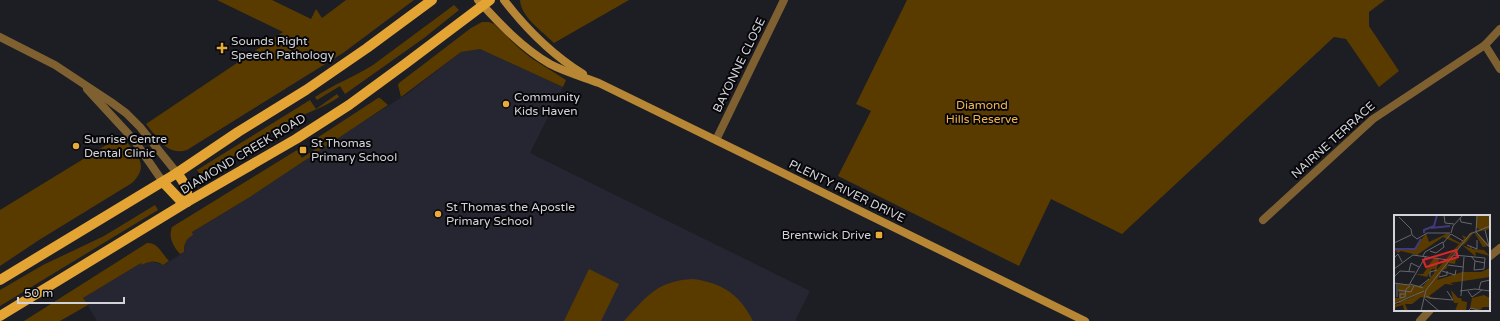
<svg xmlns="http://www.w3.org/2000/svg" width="1500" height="321" font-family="'Varela Round',sans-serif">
<rect width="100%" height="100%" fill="#1d1d24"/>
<path fill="#262632" d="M480,49L563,87L530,153L810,291L795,321H97L83,298L141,263L143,265L151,261L164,265L184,252L185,243L187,238L193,235L192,232L250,197L353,128L407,94L461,52Z"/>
<g fill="#593b00">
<path d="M217,0H272L311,19L316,9L322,18L346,0H414L343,53L187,150C167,156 158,138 146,124L283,32Z"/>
<path d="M520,0H629L554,43C542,31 521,17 520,0Z"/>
<path d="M907,0H1385L1369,12V26L1399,71L1379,87L1346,39L1334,37L1122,234L1051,199L1019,266L838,176L871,111L856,104Z"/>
<path d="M454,5L459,10L424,38L345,94L340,86L317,100L315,97C334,84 354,77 373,65Z"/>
<path d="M482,22H489L494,24L519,48L531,58L566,80L563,87L480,49L461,52L401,97L398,85L399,83L471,28Z"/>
<path d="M337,94L339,97C322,109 302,114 284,124C256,140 230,162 200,174L197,170L310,100L316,109Z"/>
<path d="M378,98H380L388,105L250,197L192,232L193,235C186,239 184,243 184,252L180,254C173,246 168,237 172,227L297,150L302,158L321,145L317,138Z"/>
<path d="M121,136C134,151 152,164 132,183L39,240L0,266V210Z"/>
<path d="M155,205L158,210L0,306V290L43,265L104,236Z"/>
<path d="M147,243C158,242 162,254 169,261L163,265C155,260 150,261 142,265L141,263L83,298L88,305L60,321H24Z"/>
<path d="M589,269L619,284L601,321H564Z"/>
<path d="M693,279C723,283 740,295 753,321H624C647,296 657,281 693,279Z"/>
</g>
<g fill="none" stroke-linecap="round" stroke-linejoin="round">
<g stroke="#7f6131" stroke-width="8">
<path d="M0,37L55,65L111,102L126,113L140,127L177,173"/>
<path d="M1485,45L1500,69"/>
<path d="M87,89L134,140L163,182"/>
<path d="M716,140L784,0"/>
<path d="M1263,220L1373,119L1485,45L1500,29"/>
<path d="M1489,257L1500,248"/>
<path d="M1420,321L1430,310"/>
</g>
<g stroke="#b78735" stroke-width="8">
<path d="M478,0C499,23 522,48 550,64C565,72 583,77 599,83L1085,321"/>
<path d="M504,0C527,30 551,54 583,74"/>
</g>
<g stroke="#e3a434" stroke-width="10">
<path d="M177,173C184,182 189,190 187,202"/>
<path d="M163,182L180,200L187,202"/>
<path d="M0,280L177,173L238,132L306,90L367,48L432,0"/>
<path d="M0,316L187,202L296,139L349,105L405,64L490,0"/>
</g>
</g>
<g fill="#eaaa39" stroke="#07070a" stroke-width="1.5">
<path d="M220 42h4v4h4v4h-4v4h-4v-4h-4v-4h4z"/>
<circle cx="506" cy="104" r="4"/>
<circle cx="76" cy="146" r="4"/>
<rect x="299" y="146" width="8" height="8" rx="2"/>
<circle cx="438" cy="214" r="4"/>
<rect x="875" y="231" width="8" height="8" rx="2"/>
</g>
<g text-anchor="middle" stroke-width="4" stroke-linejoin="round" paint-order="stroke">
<g font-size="12" fill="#d2d3d8" stroke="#07070a" text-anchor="start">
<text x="231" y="45">Sounds Right<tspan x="231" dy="14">Speech Pathology</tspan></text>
<text x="514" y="101">Community<tspan x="514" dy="14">Kids Haven</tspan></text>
<text x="84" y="143">Sunrise Centre<tspan x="84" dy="14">Dental Clinic</tspan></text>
<text x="311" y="147">St Thomas<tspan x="311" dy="14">Primary School</tspan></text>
<text x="446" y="211">St Thomas the Apostle<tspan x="446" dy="14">Primary School</tspan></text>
<text x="871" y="239" text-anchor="end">Brentwick Drive</text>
</g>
<g font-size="12" fill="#d2d3d8" stroke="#07070a">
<text transform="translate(739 65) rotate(-64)" y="4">BAYONNE CLOSE</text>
<text transform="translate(1333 140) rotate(-42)" y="4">NAIRNE TERRACE</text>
<text transform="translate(243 154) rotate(-31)" y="4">DIAMOND CREEK ROAD</text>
<text transform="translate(847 191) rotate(26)" y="4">PLENTY RIVER DRIVE</text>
</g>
<g font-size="12" fill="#f1b44d" stroke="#07070a">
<text x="982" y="109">Diamond<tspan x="982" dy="14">Hills Reserve</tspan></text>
</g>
</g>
<g transform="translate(1394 215)">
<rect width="96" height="96" fill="#1d1d24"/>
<path d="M83,0H96V14L83,17L95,30L96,35L95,31L89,32L80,17L71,29L68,30L76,33L77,30L78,34L90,35L96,41L81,37L82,40L81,41L68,30L60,40L61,37L56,41L60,40L58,43L63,44L64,46L62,44L61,49L54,48L53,53L48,56L43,65L68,57H87L96,53V62L56,68L60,70L51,69L35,81L43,85L27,82L18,89H11L14,96L10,95L9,90L2,92L0,96V90L7,88H0L14,84L26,78L0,88V83H5L4,69L29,71L65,29L49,22L23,40L7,36L4,38L0,34H21L32,18L35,27L54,18L56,19L55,22L66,28L70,24L68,20L72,22L71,24L76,18L80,16L77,19L81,17L86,24L82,17L86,15L82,12ZM40,43L45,44L42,57L40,58L41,54H38L33,62L21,59H29ZM57,75L64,83H67L68,86L73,87L72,96H61L64,88H60ZM90,80L96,83V92H89L86,95L76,93L78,83Z" fill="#593b00"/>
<path fill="none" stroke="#403a7b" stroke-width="2" d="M37,13L56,11M30,18V15L40,11L43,0M0,34H21L27,24"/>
<path fill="none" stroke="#65666c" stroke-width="1" d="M50,0L51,8L60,9M83,0L82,17L96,33M5,2L17,14L18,20L23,24L33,18H56M66,3L67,7L78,9M91,15L95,31M57,18L59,11L69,0M57,19L69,26M0,28L17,20M49,28L57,19M73,30L83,34V25M36,36L42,38L50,32L49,28M60,40L91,43M29,41L31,37L49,27M77,41L81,46L91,48M0,43L4,39L8,47M81,46L80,55L90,54L91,43M54,50L69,52M0,54L19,40L54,45M15,56L17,48L25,52M48,56L61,60L62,55M0,62L6,56L21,57M36,62V57L43,55M45,62L53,60V56M0,68L15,70M16,69L29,73M15,70L32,41M25,72L35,64M85,74L87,67L96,65M4,75L17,77L20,71M32,75L76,19L96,11M66,76L81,74L96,76M74,76L78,82L88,75M11,79H6V83L11,82L12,74L16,71M32,81L36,83L59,85L53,76M67,81L70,42M3,82V69M31,84L45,96M0,89L30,76M27,96L32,75M74,96L77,93L87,96"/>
<path fill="#d62828" fill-opacity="0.15" stroke="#d62828" stroke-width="2" d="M62,35L64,42L32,52L29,45Z"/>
<rect width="96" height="96" fill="none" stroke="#d2d3d8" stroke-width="2"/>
</g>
<path d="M18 297v6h106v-6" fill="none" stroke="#d2d3d8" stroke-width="2"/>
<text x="24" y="297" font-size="12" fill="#d2d3d8" stroke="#07070a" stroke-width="3" paint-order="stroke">50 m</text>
</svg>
